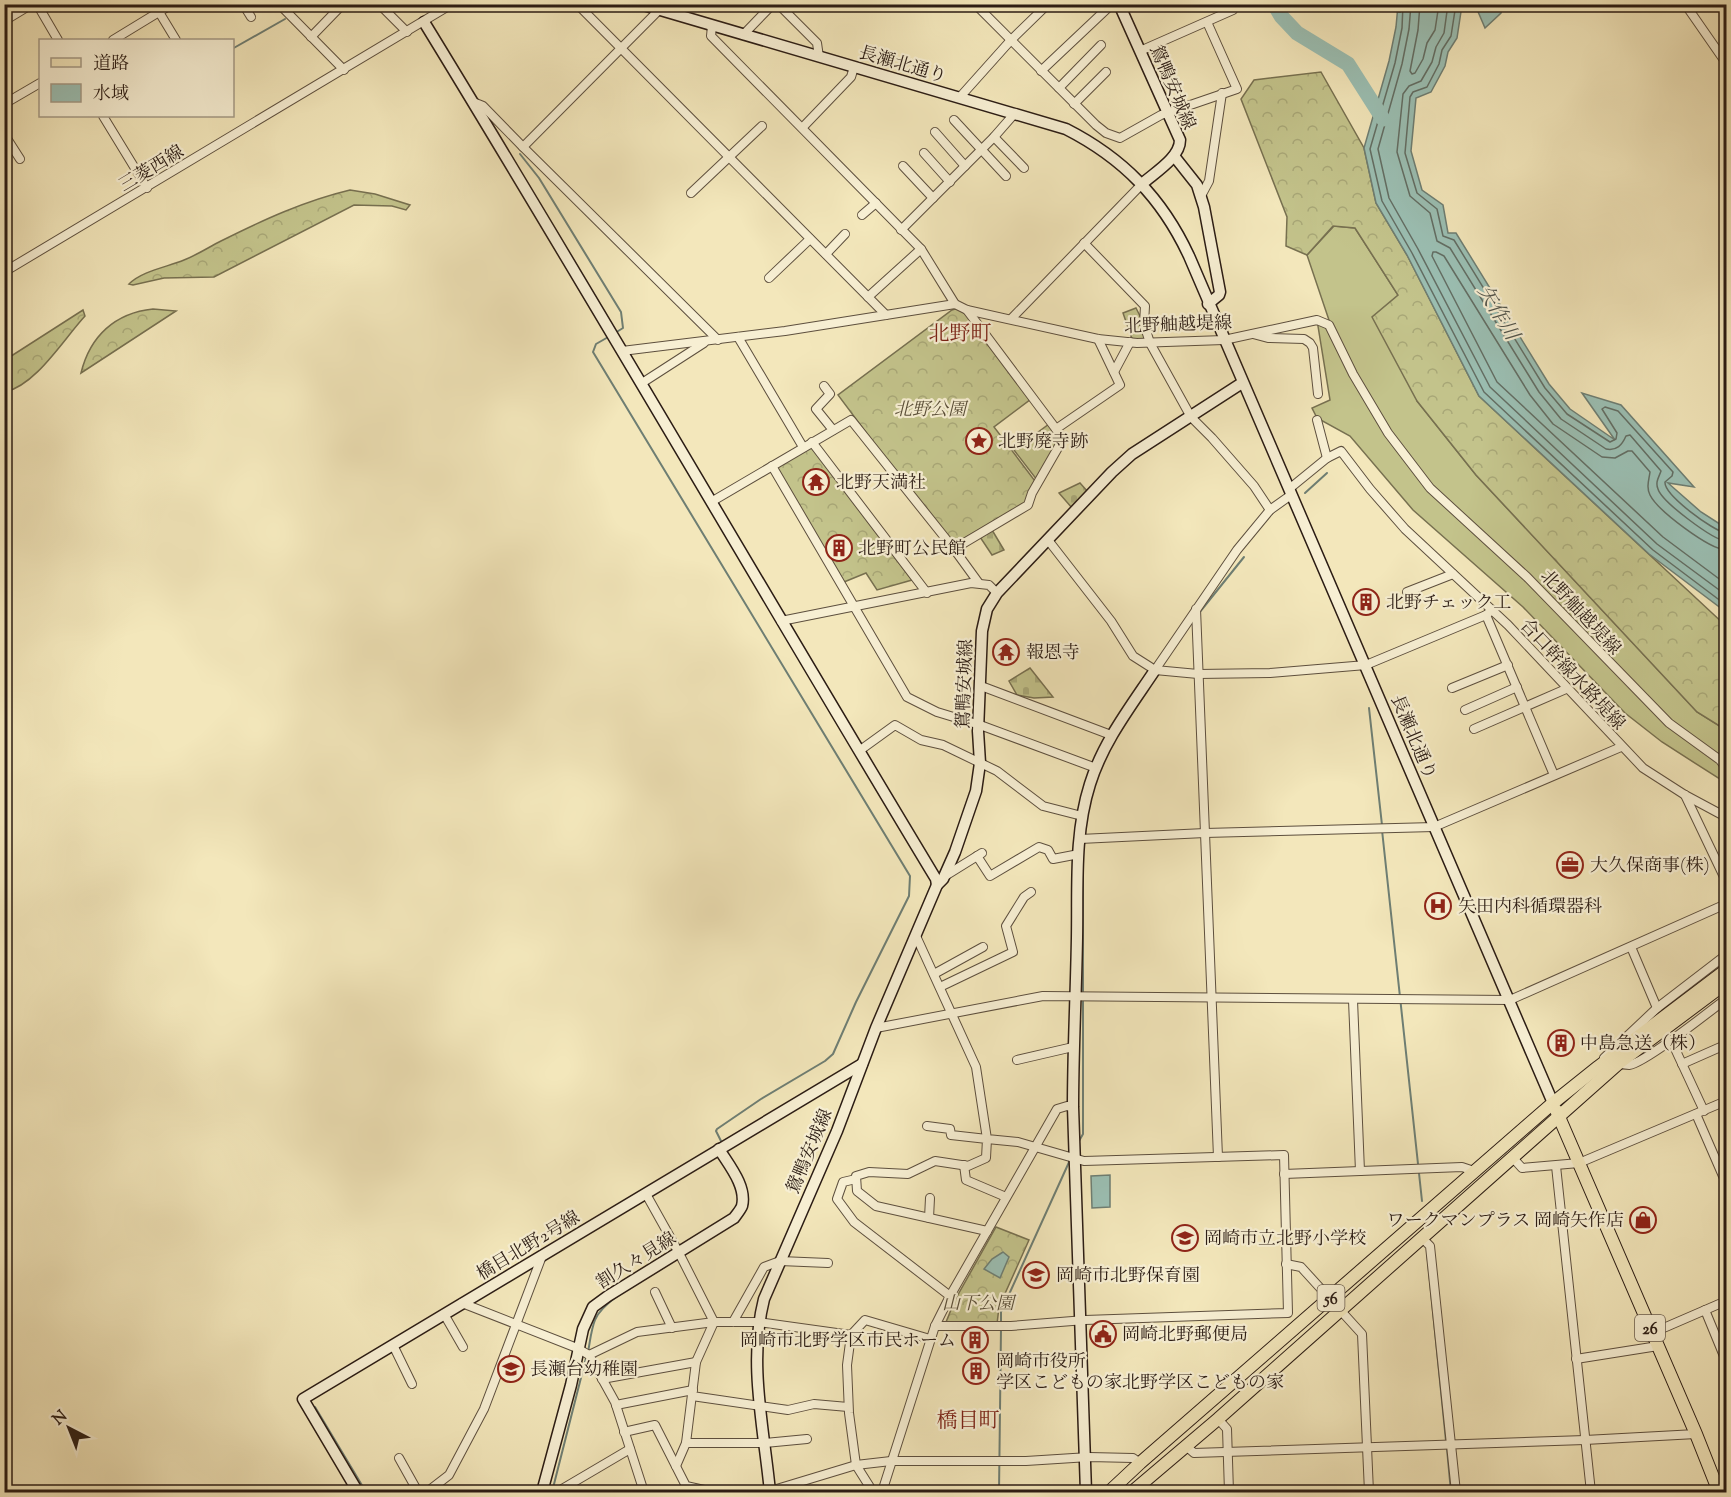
<svg xmlns="http://www.w3.org/2000/svg" width="1731" height="1497" font-family="'Sorts Mill Goudy','Noto Serif JP',serif">
<defs>
<pattern id="forest-crowns" width="20" height="18" patternUnits="userSpaceOnUse" patternTransform="scale(1.5)"><rect width="20" height="18" fill="#c3c38b"/><path d="M2 6a3 3 0 1 1 6 0M12 15a3 3 0 1 1 6 0" fill="none" stroke="#a8a777"/></pattern>
<pattern id="cemetery-stones" width="16" height="16" patternUnits="userSpaceOnUse" patternTransform="scale(1.5)"><rect width="16" height="16" fill="#c3c38b"/><path d="M2 7V4a2 2 0 0 1 4 0v3zM10 15v-3a2 2 0 0 1 4 0v3z" fill="#a8a777"/></pattern>
</defs>
<rect width="100%" height="100%" fill="#f3e7bb"/>
<filter id="stains"><feTurbulence type="fractalNoise" baseFrequency=".00333" numOctaves="4"/><feColorMatrix values="0 0 0 0 .2 0 0 0 0 .09 0 0 0 0 .02 0 0 0 .5 -.17"/></filter>
<radialGradient id="worn" r=".72"><stop offset=".6" stop-color="#630" stop-opacity="0"/><stop offset="1" stop-color="#630" stop-opacity=".3"/></radialGradient>
<g fill="#c3c38b" stroke="#777050" stroke-width="1.5">
<path d="M1334,226L1355,228L1398,295L1417,401L1476,475L1697,712L1726,730V783L1662,742L1625,713L1523,607L1413,510L1350,436L1317,418L1312,408L1330,400L1317,320L1332,329L1307,255Z"/>
<path d="M1049,424L1060,439L1037,480L1014,450Z"/>
</g>
<g fill="url(#forest-crowns)" stroke="#777050" stroke-width="1.5">
<path d="M1321,72L1364,148L1376,203L1407,255L1479,396L1726,626V730L1697,712L1476,475L1417,401L1372,317L1398,295L1355,228L1333,226L1307,255L1286,246L1287,217L1241,99L1254,80Z"/>
<path d="M350,190L375,194L410,205L406,210L392,206L354,205L214,277L164,278L133,285L129,284C142,271 167,267 184,260C197,255 209,247 221,241C263,220 304,201 350,190Z"/>
<path d="M958,308L966,313L1031,399L994,427L1035,481L1025,503L951,546L838,395L952,310Z"/>
<path d="M153,309L176,311L81,373C90,336 115,313 153,309Z"/>
<path d="M83,310L85,316C63,340 36,385 5,392V360Z"/>
<path d="M810,445L912,580L877,590L866,573L844,582L776,467Z"/>
<path d="M996,1227L1029,1240L999,1307L997,1324L944,1327L955,1300Z"/>
</g>
<g fill="url(#cemetery-stones)" stroke="#777050" stroke-width="1.5">
<path d="M1136,308L1152,340L1132,339L1123,313Z"/>
<path d="M1080,483L1088,492L1072,508L1059,493Z"/>
<path d="M992,530L1004,550L992,555L980,537Z"/>
<path d="M1030,668L1053,697L1034,698L1017,695L1009,681Z"/>
</g>
<g fill="#9bbfb3" stroke="#6e7e73" stroke-width="1.5">
<path d="M1477,4L1503,5L1501,13L1485,28L1476,7Z"/>
<path d="M1398,5H1462L1457,38L1448,52L1445,66L1431,92L1416,98L1411,151L1422,190L1443,205L1448,233H1456L1549,384L1570,409L1615,440L1582,393L1621,405L1694,487L1668,483L1701,512L1726,528V612L1649,554L1479,396L1407,255L1376,203L1364,148L1389,61L1396,27Z"/>
<path d="M1110,1175V1207L1092,1208L1091,1176Z"/>
<path d="M1003,1252L1009,1257L1000,1278L984,1269L992,1259Z"/>
</g>
<g fill="none" stroke-linecap="round" stroke-linejoin="round">
<g stroke="#636e64" stroke-width="1.5">
<path d="M1403,4L1402,28L1395,63L1370,149L1382,201L1412,253L1484,392L1653,550L1726,605"/>
<path d="M1411,4L1409,29L1402,64L1378,149L1389,198L1418,249L1490,387L1657,544L1726,595"/>
<path d="M1420,4L1418,30L1410,71L1412,74L1415,73L1423,59L1427,43L1435,30L1439,4"/>
<path d="M1448,4L1444,33L1436,47L1432,62L1421,81L1409,86L1403,94L1397,152L1410,196L1430,213L1437,241L1450,248L1539,392L1561,419L1606,449C1617,451 1622,445 1626,436L1630,435L1661,471C1659,477 1655,482 1658,489C1662,502 1713,540 1726,541"/>
<path d="M1456,4L1451,36L1442,50L1439,64L1427,87L1413,92L1410,97L1405,153L1417,193L1437,209L1443,236L1454,240L1545,388L1567,414L1610,442L1616,439L1617,433L1602,409L1605,407L1618,411L1673,472L1672,476L1665,482C1664,495 1713,531 1726,533"/>
<path d="M1726,550C1709,549 1658,511 1650,495C1646,487 1649,480 1650,472L1632,451H1628L1615,458L1602,457L1553,424L1530,395L1444,256L1436,252H1433L1432,256L1497,382L1663,537L1726,584"/>
</g>
<g stroke="#6e7e73" stroke-width="2">
<path d="M1365,4L1400,12"/>
<path d="M232,49L285,19"/>
<path d="M520,154L539,178L621,312L623,328L615,333"/>
<path d="M610,336L596,344L593,352L910,876L909,896L856,1002L833,1054L825,1061L761,1099L717,1129L716,1131L722,1143"/>
<path d="M1305,493L1327,473"/>
<path d="M1199,613L1244,557"/>
<path d="M1369,708L1382,825"/>
<path d="M1382,830L1422,1201"/>
<path d="M1079,1141L1083,1134V856"/>
<path d="M1427,1252L1446,1441"/>
<path d="M1001,1322V1312L1070,1160"/>
<path d="M588,1352C590,1342 591,1330 595,1320C603,1299 648,1278 666,1266"/>
<path d="M315,1407L366,1492"/>
<path d="M1447,1449L1451,1492"/>
<path d="M552,1492L586,1358"/>
<path d="M999,1492L1001,1328"/>
</g>
<path stroke="#9bbfb3" stroke-width="15" d="M1274,4L1281,16L1297,33L1348,64L1383,119"/>
<defs>
<g id="street">
<path d="M37,4L58,40"/>
<path d="M243,4L251,17"/>
<path d="M279,4L344,70"/>
<path d="M379,4L407,32"/>
<path d="M577,4L886,315"/>
<path d="M778,4L817,43L819,57"/>
<path d="M975,4L1096,125L1106,133L1120,138L1161,115L1237,89L1207,22"/>
<path d="M1685,4L1726,63"/>
<path d="M159,12L176,40"/>
<path d="M4,21L32,4"/>
<path d="M712,26L711,36L921,249L955,304"/>
<path d="M743,35L773,4"/>
<path d="M311,37L343,4"/>
<path d="M113,40L172,4"/>
<path d="M1140,51L1233,10"/>
<path d="M1041,71L1112,4"/>
<path d="M1059,88L1101,45"/>
<path d="M960,97L1011,40L1048,4"/>
<path d="M473,102L483,106L523,147L665,4"/>
<path d="M4,104L40,83"/>
<path d="M1074,104L1106,72"/>
<path d="M103,116L147,188"/>
<path d="M954,120L1006,176"/>
<path d="M803,127L851,77L854,67"/>
<path d="M935,132L965,166"/>
<path d="M4,134L20,159"/>
<path d="M994,137L1024,168"/>
<path d="M523,147L718,340"/>
<path d="M924,153L950,182"/>
<path d="M903,166L933,198"/>
<path d="M691,193L762,126"/>
<path d="M1201,196L1209,181L1222,93"/>
<path d="M862,215L876,203"/>
<path d="M901,230L994,137L1015,113"/>
<path d="M1084,243L1145,306L1144,324L1150,343L1191,417L1212,438L1254,486L1270,510"/>
<path d="M826,254L845,234"/>
<path d="M4,272L452,4"/>
<path d="M769,278L810,239"/>
<path d="M868,297L921,249"/>
<path d="M967,310L1056,429"/>
<path d="M1012,318L1142,184"/>
<path d="M1253,334L1268,338L1304,339L1310,343L1313,348L1318,394"/>
<path d="M738,337L803,447"/>
<path d="M622,351L785,331L955,304L967,310L1098,339L1137,343L1224,340L1317,320L1329,325L1353,374L1388,433L1430,488L1527,577L1669,723L1720,760L1726,768"/>
<path d="M1114,372L1130,342"/>
<path d="M642,383L704,343"/>
<path d="M824,386L830,394L816,409L833,430"/>
<path d="M1317,420L1327,458"/>
<path d="M812,442L927,593"/>
<path d="M772,466L907,697L937,712L980,725L1096,768"/>
<path d="M1289,489L1327,458L1341,451L1370,489L1405,529L1508,625L1643,768L1685,795L1726,817"/>
<path d="M711,502L851,420L954,549L978,582"/>
<path d="M1048,540L1111,621L1133,656L1155,670L1198,674L1270,673L1366,665L1486,615L1492,610"/>
<path d="M954,549L1028,505L1032,493L1063,439L1056,429L1120,385L1098,339"/>
<path d="M1407,592L1453,574"/>
<path d="M1196,609L1218,1157"/>
<path d="M1486,615L1554,775"/>
<path d="M781,621L971,583L989,585L997,593"/>
<path d="M1155,670L1237,550L1270,510L1291,495"/>
<path d="M981,686L1111,735"/>
<path d="M1452,688L1508,665"/>
<path d="M1465,710L1517,687"/>
<path d="M1474,729L1566,689"/>
<path d="M859,751L895,725L921,740L943,745L997,771L1043,806L1082,816"/>
<path d="M1685,795L1726,881"/>
<path d="M1080,839L1205,833L1434,827L1621,747"/>
<path d="M977,856L990,876L1039,847L1048,850L1053,859L1079,854"/>
<path d="M945,876L982,853"/>
<path d="M916,936L976,1067L987,1139L1018,1142L1084,1161L1284,1155L1288,1313L1085,1320L1011,1326H935"/>
<path d="M1631,947L1657,1008"/>
<path d="M934,974L983,947"/>
<path d="M940,987L1013,952L1006,926L1024,897L1031,892"/>
<path d="M1353,1000L1360,1171"/>
<path d="M876,1028L1043,996L1510,1000L1726,904"/>
<path d="M1671,1040L1704,1111"/>
<path d="M1604,1058L1657,1008L1726,955"/>
<path d="M1017,1060L1073,1047"/>
<path d="M1619,1063C1621,1064 1627,1065 1629,1065C1645,1063 1710,1011 1726,999"/>
<path d="M1682,1064L1725,1045"/>
<path d="M1696,1114L1726,1183"/>
<path d="M927,1126L950,1129L951,1135L987,1139L986,1158L968,1166L935,1161L908,1174L869,1172L856,1176L857,1191L876,1206L987,1231"/>
<path d="M1513,1158L1522,1168L1579,1163L1726,1101"/>
<path d="M964,1165L966,1180L1006,1197"/>
<path d="M1556,1166L1591,1492"/>
<path d="M1284,1174L1462,1167L1474,1171"/>
<path d="M856,1179L843,1182L837,1199L854,1222L950,1296"/>
<path d="M646,1194L679,1253L714,1322"/>
<path d="M929,1218L930,1198"/>
<path d="M1422,1238L1430,1246L1456,1492"/>
<path d="M1286,1264L1301,1267L1362,1334L1369,1492"/>
<path d="M655,1292L672,1328"/>
<path d="M462,1303L577,1348L589,1355L615,1402L644,1492"/>
<path d="M1705,1310L1726,1361"/>
<path d="M444,1314L463,1347"/>
<path d="M733,1322L764,1267L780,1261L828,1263"/>
<path d="M1652,1333L1726,1301"/>
<path d="M851,1335L865,1320L930,1339"/>
<path d="M393,1345L412,1384"/>
<path d="M589,1355L637,1332L714,1322H758L851,1335L847,1365L849,1413L856,1465L873,1492"/>
<path d="M1576,1359L1658,1346"/>
<path d="M602,1379L696,1362"/>
<path d="M692,1396L788,1410L814,1404L848,1407"/>
<path d="M616,1405L693,1390"/>
<path d="M1218,1419L1227,1429L1229,1492"/>
<path d="M624,1432L655,1425L686,1486L704,1490L770,1491L856,1465L891,1461H1026L1089,1457L1133,1458L1140,1463"/>
<path d="M686,1443H765L807,1439"/>
<path d="M1186,1446L1194,1453L1585,1440L1696,1434"/>
<path d="M399,1458L418,1492"/>
<path d="M676,1466L686,1443L696,1362L714,1322"/>
<path d="M427,1492L449,1475L484,1409L542,1256"/>
<path d="M557,1492L630,1449"/>
<path d="M882,1492L935,1326L950,1296L1057,1109L1067,1106L1073,1107"/>
</g>
<g id="secondary">
<path d="M640,4L1066,129C1123,158 1162,198 1189,256L1553,1103"/>
<path d="M1119,4L1180,140C1180,158 1154,173 1142,184"/>
<path d="M424,22C598,306 764,594 936,879L937,885"/>
<path d="M1174,156L1197,185L1204,207L1220,292L1219,295L1208,304"/>
<path d="M358,1492L303,1399L862,1064"/>
<path d="M542,1492L571,1385L583,1329L593,1307L608,1296L734,1218C737,1214 741,1209 742,1206C747,1186 728,1164 719,1149"/>
<path d="M770,1492C764,1429 748,1362 764,1299L837,1131L876,1028L937,885L943,879L955,852L976,791L980,763L978,731L982,631L987,609L997,593L1112,472L1132,454L1242,383"/>
<path d="M1086,1492L1073,1107C1073,1051 1076,995 1077,938C1078,887 1074,834 1090,784C1103,742 1131,706 1155,670"/>
</g>
<g id="primary">
<path d="M1556,1110L1696,1434L1719,1492"/>
<path d="M1109,1492L1140,1463L1553,1103L1598,1067L1726,970"/>
<path d="M1132,1492L1218,1419L1619,1063L1726,983"/>
</g>
</defs>
<use href="#street" stroke="#5d4f3e" stroke-width="10"/>
<use href="#secondary" stroke="#2b1c14" stroke-width="13"/>
<use href="#primary" stroke="#2b1c14" stroke-width="14"/>
<use href="#street" stroke="#f7efd3" stroke-width="8"/>
<use href="#secondary" stroke="#f7efd3" stroke-width="10"/>
<use href="#primary" stroke="#f3e7bb" stroke-width="12"/>
</g>
<defs>
<symbol id="sight-ring" viewBox="-11 -11 22 22"><circle r="9.5" fill="#f7efd3" stroke="#8f2418" stroke-width="1.5"/><path d="M0-6L1.8-2.2L6-1.7L2.9 1.2L3.7 5.4L0 3.3L-3.7 5.4L-2.9 1.2L-6-1.7L-1.8-2.2Z" fill="#8f2418"/></symbol>
<symbol id="temple-ring" viewBox="-11 -11 22 22"><circle r="9.5" fill="#f7efd3" stroke="#8f2418" stroke-width="1.5"/><path d="M0-6L5-2H3V0L6.5 2.5H4V6H1.5V3h-3V6H-4V2.5H-6.5L-3 0V-2H-5Z" fill="#8f2418"/></symbol>
<symbol id="building-ring" viewBox="-11 -11 22 22"><circle r="9.5" fill="#f7efd3" stroke="#8f2418" stroke-width="1.5"/><path d="M-4-6H4V6H1V3H-1V6H-4ZM-2.5-4.3h1.7v1.8h-1.7ZM.8-4.3h1.7v1.8H.8ZM-2.5-1h1.7V.8h-1.7ZM.8-1h1.7V.8H.8Z" fill="#8f2418"/></symbol>
<symbol id="office-ring" viewBox="-11 -11 22 22"><circle r="9.5" fill="#f7efd3" stroke="#8f2418" stroke-width="1.5"/><path d="M-6-3h4V-5.5h4V-3h4V5H-6ZM-1-4.5V-3h2v-1.5ZM-6 0V1H6V0Z" fill="#8f2418"/></symbol>
<symbol id="hospital-ring" viewBox="-11 -11 22 22"><circle r="9.5" fill="#f7efd3" stroke="#8f2418" stroke-width="1.5"/><path d="M-5-5h3v3.5h4V-5h3V5h-3V1.5h-4V5h-3Z" fill="#8f2418"/></symbol>
<symbol id="shop-ring" viewBox="-11 -11 22 22"><circle r="9.5" fill="#f7efd3" stroke="#8f2418" stroke-width="1.5"/><path d="M-5-2.5h2.3a2.7 3.5 0 0 1 5.4 0H5L5.5 6h-11ZM-1.5-2.5h3a1.5 2.3 0 0 0-3 0Z" fill="#8f2418"/></symbol>
<symbol id="school-ring" viewBox="-11 -11 22 22"><circle r="9.5" fill="#f7efd3" stroke="#8f2418" stroke-width="1.5"/><path d="M0-5L7-2L0 1L-7-2ZM-4 1L0 2.5L4 1V4Q0 6-4 4Z" fill="#8f2418"/></symbol>
<symbol id="civic-ring" viewBox="-11 -11 22 22"><circle r="9.5" fill="#f7efd3" stroke="#8f2418" stroke-width="1.5"/><path d="M-.6-6.5H3V-4.5H.6V-3L4-1V1h2V6H-6V1h2V-1L-.6-3ZM-1.2 2.5V6h2.4V2.5Z" fill="#8f2418"/></symbol>
</defs>
<g fill-rule="evenodd">
<use href="#sight-ring" x="964" y="426" width="30" height="30"/>
<use href="#temple-ring" x="801" y="467" width="30" height="30"/>
<use href="#building-ring" x="824" y="533" width="30" height="30"/>
<use href="#building-ring" x="1351" y="587" width="30" height="30"/>
<use href="#temple-ring" x="991" y="637" width="30" height="30"/>
<use href="#office-ring" x="1555" y="850" width="30" height="30"/>
<use href="#hospital-ring" x="1423" y="891" width="30" height="30"/>
<use href="#building-ring" x="1546" y="1028" width="30" height="30"/>
<use href="#shop-ring" x="1628" y="1205" width="30" height="30"/>
<use href="#school-ring" x="1170" y="1223" width="30" height="30"/>
<use href="#school-ring" x="1021" y="1260" width="30" height="30"/>
<use href="#civic-ring" x="1088" y="1319" width="30" height="30"/>
<use href="#building-ring" x="960" y="1325" width="30" height="30"/>
<use href="#school-ring" x="496" y="1354" width="30" height="30"/>
<use href="#building-ring" x="961" y="1356" width="30" height="30"/>
</g>
<g text-anchor="middle" stroke-width="4.5" stroke-linejoin="round" paint-order="stroke">
<g fill="#f7efd3" stroke="#685b4d" stroke-width="1.5">
<rect x="1317.5" y="1285" width="27" height="26" rx="4.5"/>
<rect x="1635" y="1315" width="30" height="26" rx="4.5"/>
</g>
<g font-size="16" font-weight="bold" fill="#2b1c14">
<text x="1331" y="1304">56</text>
<text x="1650" y="1334">26</text>
</g>
<g font-size="18" fill="#2b1c14" stroke="#f7efd3">
<text transform="translate(903 64) rotate(16)" y="6">長瀬北通り</text>
<text transform="translate(1173 87) rotate(67)" y="6">鴛鴨安城線</text>
<text transform="translate(151 168) rotate(-31)" y="6">三菱西線</text>
<text transform="translate(1178 324) rotate(-2)" y="6">北野舳越堤線</text>
<text transform="translate(1581 612) rotate(47)" y="6">北野舳越堤線</text>
<text transform="translate(1573 674) rotate(47)" y="6">合口幹線水路堤線</text>
<text transform="translate(964 684) rotate(-88)" y="6">鴛鴨安城線</text>
<text transform="translate(1414 737) rotate(67)" y="6">長瀬北通り</text>
<text transform="translate(809 1151) rotate(-67)" y="6">鴛鴨安城線</text>
<text transform="translate(528 1245) rotate(-31)" y="6">橋目北野2号線</text>
<text transform="translate(636 1260) rotate(-32)" y="6">割久々見線</text>
</g>
<g font-size="18" font-style="italic" fill="#594e38" stroke="#f7efd3">
<text x="930" y="415">北野公園</text>
<text x="978" y="1309">山下公園</text>
</g>
<g font-size="18" fill="#2b1c14" stroke="#f7efd3" text-anchor="start">
<text x="998" y="447">北野廃寺跡</text>
<text x="836" y="488">北野天満社</text>
<text x="858" y="554">北野町公民館</text>
<text x="1386" y="608">北野チェック工</text>
<text x="1026" y="658">報恩寺</text>
<text x="1590" y="871">大久保商事(株)</text>
<text x="1458" y="912">矢田内科循環器科</text>
<text x="1580" y="1049">中島急送（株）</text>
<text x="1624" y="1226" text-anchor="end">ワークマンプラス 岡崎矢作店</text>
<text x="1204" y="1244">岡崎市立北野小学校</text>
<text x="1056" y="1281">岡崎市北野保育園</text>
<text x="1122" y="1340">岡崎北野郵便局</text>
<text x="956" y="1346" text-anchor="end">岡崎市北野学区市民ホーム</text>
<text x="996" y="1367">岡崎市役所<tspan x="996" dy="21">学区こどもの家北野学区こどもの家</tspan></text>
<text x="530" y="1375">長瀬台幼稚園</text>
</g>
<g font-size="20" font-style="italic" fill="#52554c" stroke="#f7efd3">
<text transform="translate(1499 312) rotate(59)" y="7">矢作川</text>
</g>
<g font-size="21" fill="#7a1f14" stroke="#f7efd3">
<text x="960" y="340">北野町</text>
<text x="968" y="1427">橋目町</text>
</g>
</g>
<rect width="1731" height="1497" fill="none" stroke="#f3e7bb" stroke-width="24"/>
<rect x="6" y="6" width="1719" height="1485" fill="none" stroke="#2b1c14" stroke-width="3"/>
<rect x="12" y="12" width="1707" height="1473" fill="none" stroke="#2b1c14" stroke-width="1.5"/>
<rect x="39" y="39" width="195" height="78" fill="#f7efd3" stroke="#a59b87" stroke-width="1.5"/>
<rect x="51" y="58" width="30" height="9" fill="#f3e7bb" stroke="#a59b87" stroke-width="1.5"/>
<text x="93" y="69" font-size="18" fill="#2b1c14">道路</text>
<rect x="51" y="84" width="30" height="18" fill="#9bbfb3" stroke="#a59b87" stroke-width="1.5"/>
<text x="93" y="99" font-size="18" fill="#2b1c14">水域</text>
<g transform="translate(69 1428) rotate(318)" stroke="#f7efd3" stroke-width="4.5" paint-order="stroke">
<path d="M0-4.5L10 22L0 15L-10 22Z" fill="#2b1c14"/>
<text y="-9" font-size="16" font-weight="bold" text-anchor="middle" fill="#2b1c14">N</text>
</g>
<rect width="100%" height="100%" filter="url(#stains)"/>
<rect width="100%" height="100%" fill="url(#worn)"/>
</svg>
